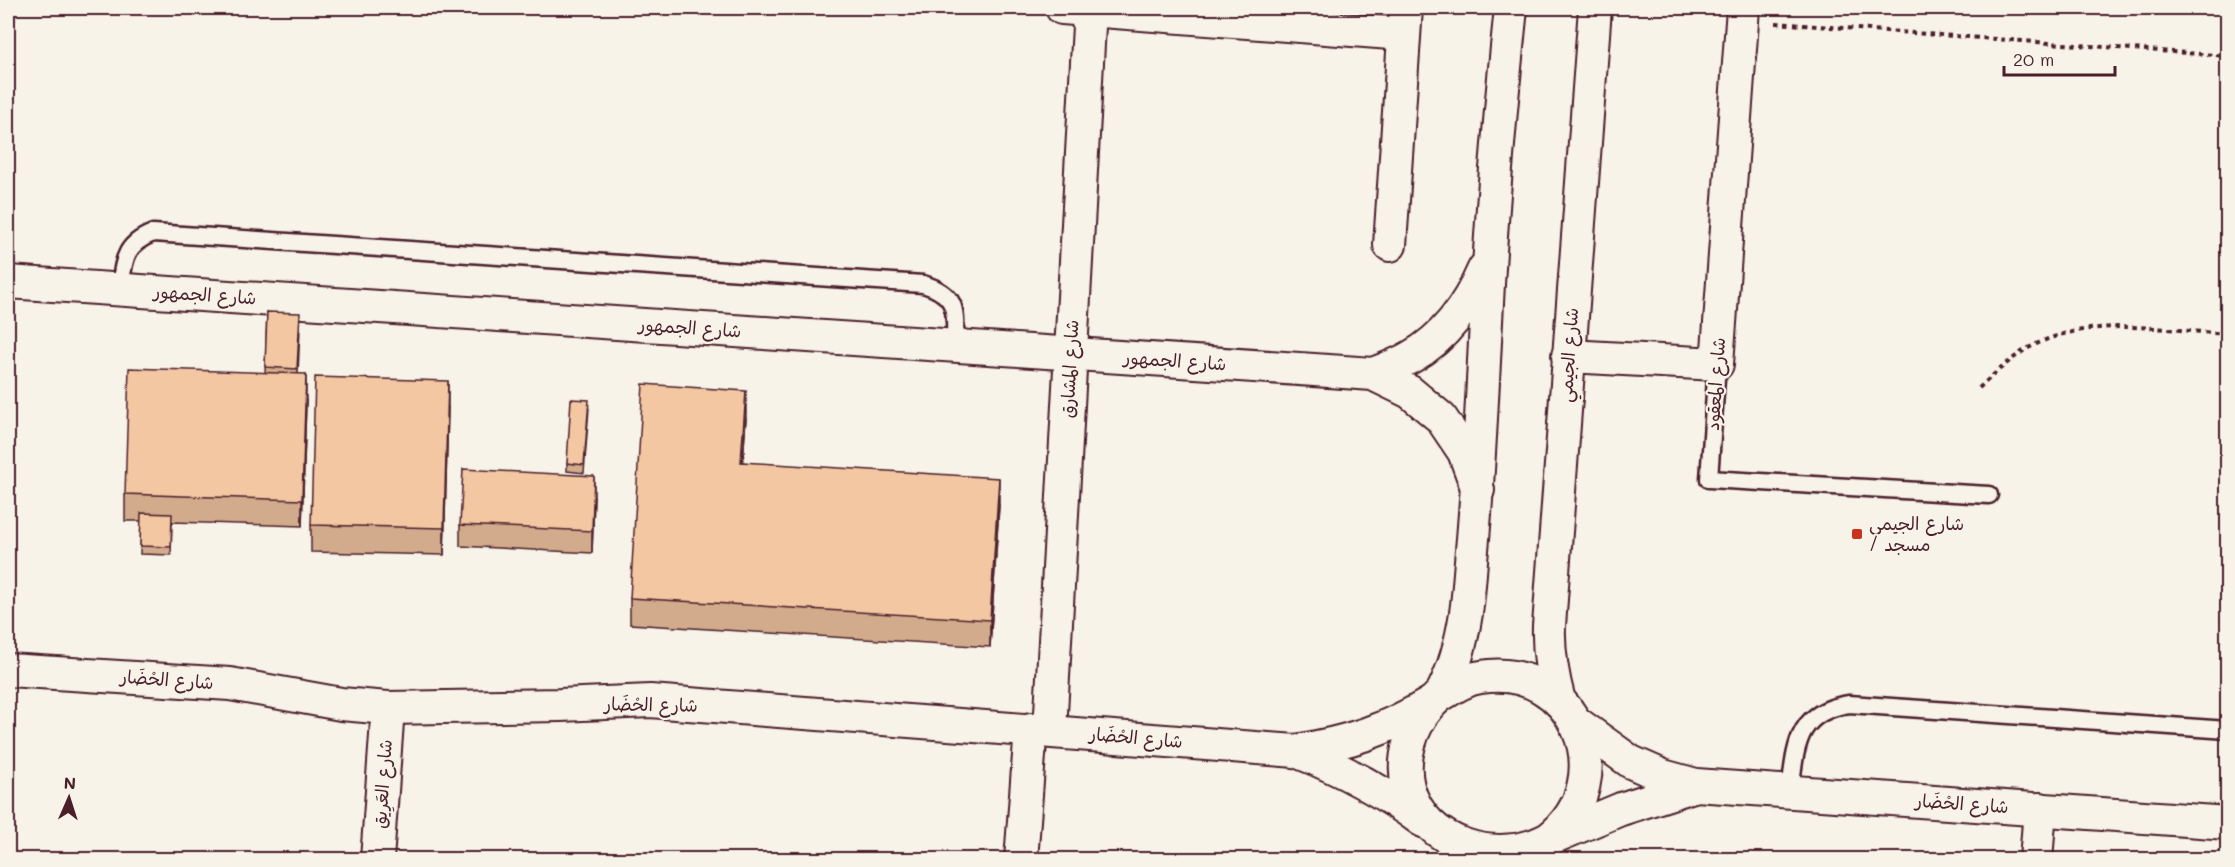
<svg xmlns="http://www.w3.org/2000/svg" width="2235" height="867" font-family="Mali,'Playpen Sans Arabic',sans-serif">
<rect width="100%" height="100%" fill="#f7f3e8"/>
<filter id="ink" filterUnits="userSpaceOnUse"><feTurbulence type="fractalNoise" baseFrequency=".0167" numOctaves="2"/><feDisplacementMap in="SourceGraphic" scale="12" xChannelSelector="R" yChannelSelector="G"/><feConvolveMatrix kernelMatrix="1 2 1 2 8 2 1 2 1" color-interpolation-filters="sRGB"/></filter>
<g filter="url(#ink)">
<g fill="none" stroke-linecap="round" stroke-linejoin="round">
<defs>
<g id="lane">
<path d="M120,289C124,261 123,245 153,233L923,284C960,295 955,313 955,346"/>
<path d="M1717,364L1709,479L1989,495"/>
<path d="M1790,791C1796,746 1796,712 1849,704L2228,730"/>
</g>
<g id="street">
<path d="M1062,8L1404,34"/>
<path d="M1390,245L1406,8"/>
<path d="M8,282L1373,374L1410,392L1441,418L1464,452L1478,490"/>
<path d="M1568,356L1717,364L1743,8"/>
<path d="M1373,374C1386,369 1399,364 1411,357C1445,338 1469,304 1484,269"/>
<path d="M8,670L230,684L341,704L388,708L560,705L650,701L1296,751C1349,742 1384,731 1431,703"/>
<path d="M1441,695C1454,687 1466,679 1481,677C1574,662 1624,778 1550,838C1500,867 1423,846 1408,787C1401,758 1411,727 1430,705C1434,700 1439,697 1443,691C1455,667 1462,639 1466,613C1469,592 1470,570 1472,550C1479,474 1482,398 1486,322C1491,217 1500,113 1511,8"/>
<path d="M1559,701C1552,675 1548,652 1549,626L1595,8"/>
<path d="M1574,721L1631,762L1663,776L1696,785L2228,823"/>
<path d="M1050,731L1090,8"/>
<path d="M1296,751C1342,769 1383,791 1423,821"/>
<path d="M1554,837L1621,809L1696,785"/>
<path d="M377,860L388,708"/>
<path d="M1021,860L1031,729"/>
<path d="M2036,860L2040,809"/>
</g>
</defs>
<use href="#lane" stroke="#4a1f2b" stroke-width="21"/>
<use href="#street" stroke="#4a1f2b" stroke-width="36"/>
<g stroke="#4a1f2b" stroke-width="4" stroke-dasharray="4.5 4.5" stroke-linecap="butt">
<path d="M1776,23L2228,56"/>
<path d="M1979,388C1994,374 2008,361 2025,350C2086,314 2161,330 2228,334"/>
</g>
<use href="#lane" stroke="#f7f3e8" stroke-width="16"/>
<use href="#street" stroke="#f7f3e8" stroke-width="32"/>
</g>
<g fill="#d1ab8b" stroke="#4a1f2b" stroke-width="1.5">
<path d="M267,312L300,328L298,374L306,401L302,526L172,522L171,555L140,554L141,521H125V494L265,373Z"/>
<path d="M448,408L444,555L311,552V525Z"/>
<path d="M589,408L584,473L567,471V463Z"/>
<path d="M746,418L743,462L999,505L990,647L630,624V598Z"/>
<path d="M594,497L592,553L460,546V525Z"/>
</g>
<g fill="#aa8b71" stroke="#4a1f2b" stroke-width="1.5">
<path d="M306,374V401L302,526V500Z"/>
<path d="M448,381V408L444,555V528Z"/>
<path d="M746,391V418L741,489V462Z"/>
<path d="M594,476V497L592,553V531Z"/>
<path d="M999,478V505L990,647V620Z"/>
</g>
<g fill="#f3c7a2" stroke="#4a1f2b" stroke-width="1.5">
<path d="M267,312L300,313L297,369L265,367Z"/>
<path d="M129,368L306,374L302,500L125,494Z"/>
<path d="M315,377L448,381L444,528L311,525Z"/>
<path d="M643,384L746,391L741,462L999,478L990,620L630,598Z"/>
<path d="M571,399L589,400L584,465L567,463Z"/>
<path d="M463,469L594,476L592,531L460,525Z"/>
<path d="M141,513L172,514L171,547L140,546Z"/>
</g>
</g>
<rect fill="#c8321e" stroke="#f7f3e8" stroke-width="2" x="1851" y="528" width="12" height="12" rx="3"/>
<g text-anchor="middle" stroke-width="4.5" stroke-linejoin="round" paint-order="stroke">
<g font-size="18" fill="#4a1f2b" stroke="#f7f3e8">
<text transform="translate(205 295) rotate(4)" y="6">شارع الجمهور</text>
<text transform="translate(690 328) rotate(4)" y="6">شارع الجمهور</text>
<text transform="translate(1569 355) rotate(-86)" y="6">شارع الجيمي</text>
<text transform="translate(1175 361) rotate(4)" y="6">شارع الجمهور</text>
<text transform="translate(1070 369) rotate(-87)" y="6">شارع المشارق</text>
<text transform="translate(1716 384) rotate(-86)" y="6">شارع المعقود</text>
<text transform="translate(167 680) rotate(4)" y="6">شارع الحْضَار</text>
<text transform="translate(651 705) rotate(1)" y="6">شارع الحْضَار</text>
<text transform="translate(1136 738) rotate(5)" y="6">شارع الحْضَار</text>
<text transform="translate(383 784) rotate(-86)" y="6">شارع العَرِيق</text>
<text transform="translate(1962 804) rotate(4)" y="6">شارع الحْضَار</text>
</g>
<g font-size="18" fill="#4a1f2b" stroke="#f7f3e8" text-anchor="start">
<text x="1869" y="530">شارع الجيمي<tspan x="1869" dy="21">/ مسجد</tspan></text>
</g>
</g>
<rect width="2235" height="867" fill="none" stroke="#f7f3e8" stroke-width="30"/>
<rect x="15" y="15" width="2205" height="837" fill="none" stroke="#4a1f2b" stroke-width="2" filter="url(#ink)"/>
<g transform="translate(69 798) rotate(3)" stroke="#f7f3e8" stroke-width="4.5" paint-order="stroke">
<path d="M0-4.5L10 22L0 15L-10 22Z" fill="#4a1f2b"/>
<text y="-9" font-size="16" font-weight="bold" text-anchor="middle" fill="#4a1f2b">N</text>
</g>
<path d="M2004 66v9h111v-9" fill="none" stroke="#4a1f2b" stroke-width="3"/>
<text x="2013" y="66" font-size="18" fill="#4a1f2b" stroke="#f7f3e8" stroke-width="4.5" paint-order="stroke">20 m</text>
</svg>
